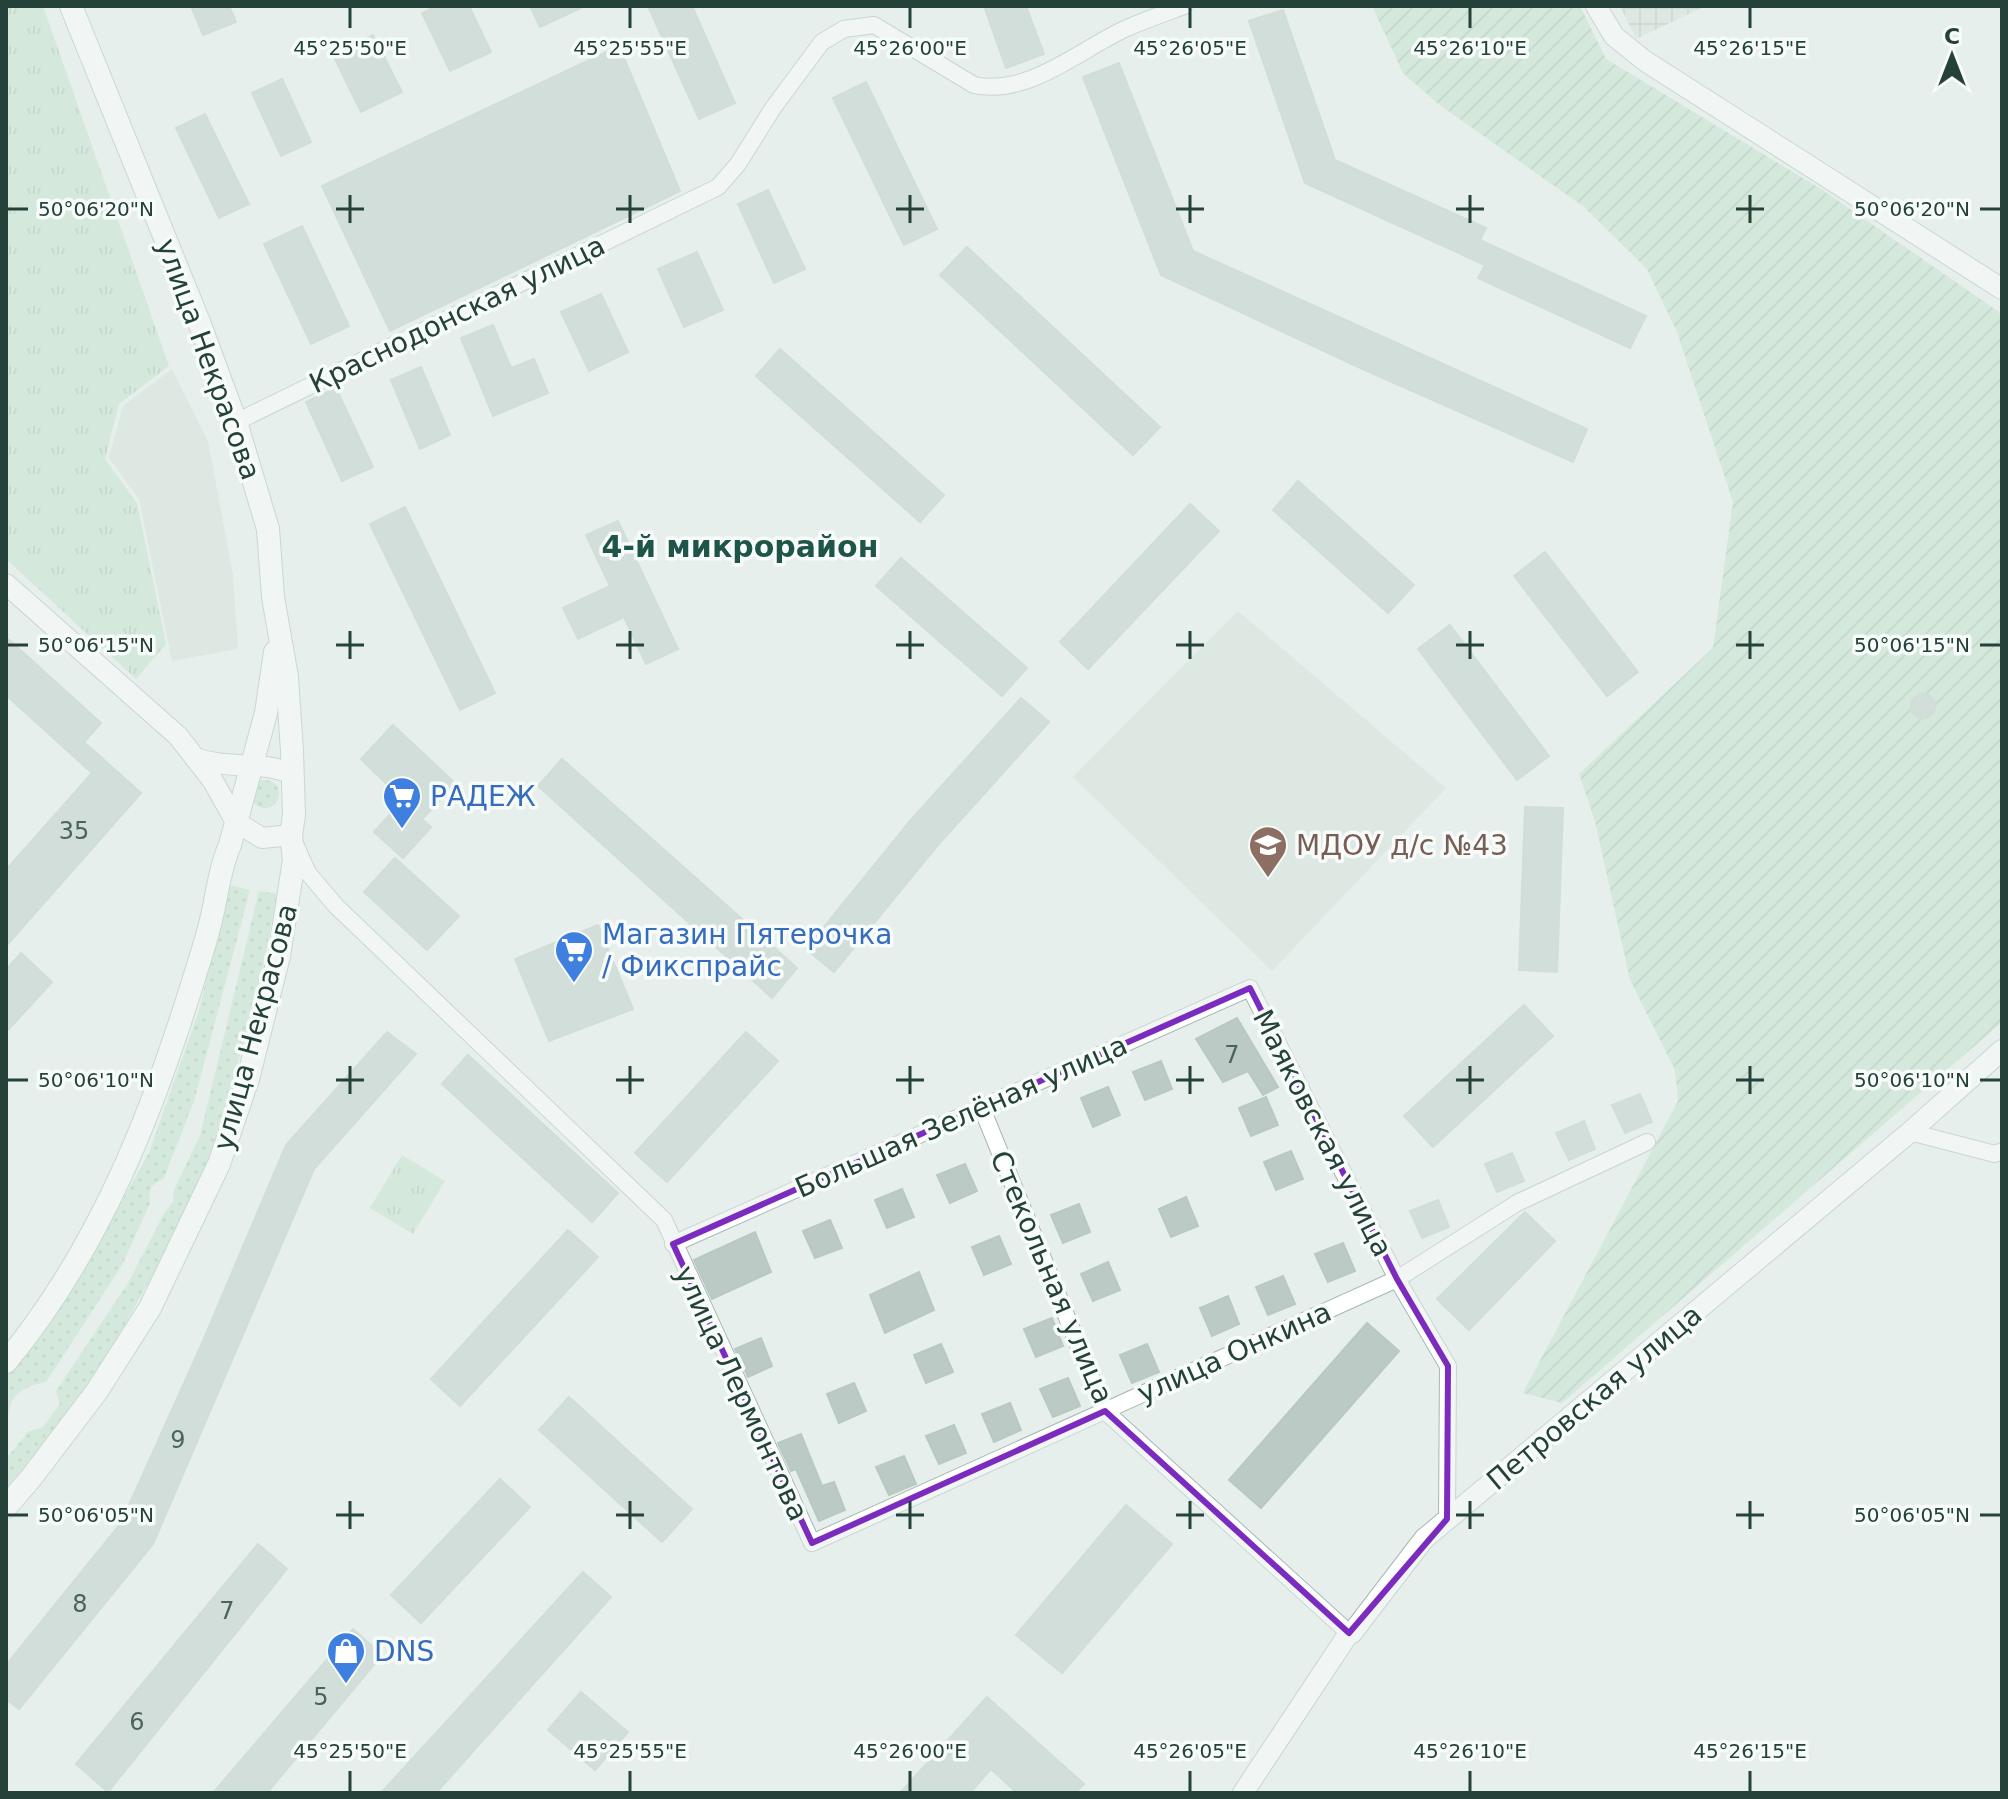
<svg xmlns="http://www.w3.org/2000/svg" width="2008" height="1799" font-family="'DejaVu Sans',sans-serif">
<defs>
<pattern id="industrial-grid" width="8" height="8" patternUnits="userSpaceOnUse" patternTransform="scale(2)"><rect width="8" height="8" fill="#d4dfda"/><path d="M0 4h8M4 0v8" fill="none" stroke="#b6c1bc"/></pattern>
<pattern id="grass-dots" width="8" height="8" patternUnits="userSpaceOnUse" patternTransform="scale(2)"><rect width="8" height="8" fill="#bfe0c8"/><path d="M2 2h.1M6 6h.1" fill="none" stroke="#a4c1ad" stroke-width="1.8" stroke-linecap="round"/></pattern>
<pattern id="park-tufts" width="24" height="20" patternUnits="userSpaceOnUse" patternTransform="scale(2)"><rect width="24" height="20" fill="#bfe0c8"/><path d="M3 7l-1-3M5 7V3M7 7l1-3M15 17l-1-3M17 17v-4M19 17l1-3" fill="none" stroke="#a4c1ad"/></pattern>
<pattern id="garden-furrows" width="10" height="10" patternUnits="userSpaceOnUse" patternTransform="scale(2)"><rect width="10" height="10" fill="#bfe0c8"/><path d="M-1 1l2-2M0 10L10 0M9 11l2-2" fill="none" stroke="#a4c1ad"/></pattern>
</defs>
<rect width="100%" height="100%" fill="#e6efeb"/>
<g fill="#d4dfda">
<path d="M172,369L208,441L233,575L238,649L172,661L139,499L109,458L123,406Z"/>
<path d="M1238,611L1446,788L1272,971L1073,777Z"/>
</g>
<path fill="url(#industrial-grid)" d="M1620,6H1706L1636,39Z"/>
<g fill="url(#grass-dots)">
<circle cx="265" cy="794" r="14"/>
<path d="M228,885L250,890L194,1101L164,1178C151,1185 148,1189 150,1203L122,1265L46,1382C31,1385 14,1390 10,1407C9,1411 8,1415 6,1419V1375L24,1353L109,1224L149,1153L199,1011Z"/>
<path d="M259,891L277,894L262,973L230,1093L203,1175L166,1251L119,1335L59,1428L6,1488V1459L28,1432L43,1427L60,1404L56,1391L128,1283L165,1212L173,1202L174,1190L200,1136Z"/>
</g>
<g fill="url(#park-tufts)">
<path d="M6,6H43L169,366L119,404L105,459L137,503L166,644L136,679L6,559Z"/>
<path d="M402,1155L445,1181L413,1234L370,1208Z"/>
</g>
<path fill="url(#garden-furrows)" d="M1372,6H1580L1606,59L1821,189L2002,314V1022L1562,1403L1523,1393L1678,1101L1675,1070L1630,980L1595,821L1579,774L1713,648L1733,502L1677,332L1647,269L1584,207L1437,103L1403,73Z"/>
<g fill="#bbcac4" stroke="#b8c9c2" stroke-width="2">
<path d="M191,6H229L236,22L203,35Z"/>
<path d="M437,6H469L491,52L450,71L422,13Z"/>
<path d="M530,6H585L540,27Z"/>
<path d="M648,6H692L735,103L699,119Z"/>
<path d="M984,6H1026L1044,54L1006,68Z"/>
<path d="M1283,10L1335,160L1486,228L1480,240L1646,316L1630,348L1478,278L1485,265L1305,183L1249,21Z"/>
<path d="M373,35L402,92L361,112L333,55Z"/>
<path d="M619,46L680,191L390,331L322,186Z"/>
<path d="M1119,63L1193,251L1587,429L1573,462L1367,371L1161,275L1083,77Z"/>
<path d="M282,79L311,142L281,156L252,93Z"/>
<path d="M866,82L937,229L904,245L833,98Z"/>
<path d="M205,114L249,204L219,218L176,128Z"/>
<path d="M768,190L805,269L774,283L738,204Z"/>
<path d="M302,226L349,326L311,344L264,244Z"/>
<path d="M967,247L1160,427L1133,455L940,275Z"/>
<path d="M697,252L723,310L684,327L658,269Z"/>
<path d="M601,294L628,352L589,371L561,312Z"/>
<path d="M493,325L511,368L534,359L548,393L493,416L461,338Z"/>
<path d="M780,349L944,495L920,522L756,376Z"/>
<path d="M421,367L450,435L420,449L391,380Z"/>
<path d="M336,388L373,467L342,481L306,402Z"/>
<path d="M1298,481L1414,585L1388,613L1273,510Z"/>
<path d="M1190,504L1219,531L1088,669L1060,642Z"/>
<path d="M405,507L495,693L460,710L370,524Z"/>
<path d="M618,521L678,649L646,664L624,617L578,639L563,608L610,586L586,535Z"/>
<path d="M1545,552L1638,672L1607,696L1514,576Z"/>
<path d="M901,558L1027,668L1002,696L876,586Z"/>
<path d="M1450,625L1549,756L1517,780L1418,649Z"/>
<path d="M6,637L101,723L84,742L141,793L6,946V870L92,773L6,695Z"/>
<circle cx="1923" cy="706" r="12"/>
<path d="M1021,698L1049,722L937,846L834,972L806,949L910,821Z"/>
<path d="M393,725L456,784L422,819L431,827L403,858L374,832L403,800L361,759Z"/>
<path d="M562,759L797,968L772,998L538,786Z"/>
<path d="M1525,807L1563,808L1557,972L1519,970Z"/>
<path d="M395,858L459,916L427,950L364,892Z"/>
<path d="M598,925L633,1009L549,1041L515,959Z"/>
<path d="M21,953L52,982L6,1032V970Z"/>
<path d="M1524,1005L1553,1036L1433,1147L1404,1116Z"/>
<path d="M1237,1018L1278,1087L1263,1095L1248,1071L1223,1082L1196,1039Z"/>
<path d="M387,1032L416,1054L314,1169L153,1544L19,1709L6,1699V1665L121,1523L203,1341L286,1145Z"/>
<path d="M746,1032L778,1061L667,1182L635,1153Z"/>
<path d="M468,1055L618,1193L592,1222L442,1084Z"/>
<path d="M1161,1061L1172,1089L1145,1100L1133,1072Z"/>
<path d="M1108,1087L1120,1115L1093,1127L1081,1098Z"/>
<path d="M1640,1094L1652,1122L1625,1133L1612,1105Z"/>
<path d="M1266,1097L1278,1125L1251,1136L1239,1108Z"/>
<path d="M1584,1121L1595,1149L1569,1160L1556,1133Z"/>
<path d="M1291,1151L1303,1179L1276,1190L1264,1162Z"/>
<path d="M1512,1153L1524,1181L1497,1192L1485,1164Z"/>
<path d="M965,1164L977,1191L950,1203L937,1175Z"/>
<path d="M902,1189L914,1217L887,1228L875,1200Z"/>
<path d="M1186,1197L1198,1226L1171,1237L1159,1209Z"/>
<path d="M1438,1200L1449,1227L1422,1238L1410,1211Z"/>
<path d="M1079,1204L1090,1232L1063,1243L1051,1215Z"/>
<path d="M1525,1212L1555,1241L1469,1330L1437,1299Z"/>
<path d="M830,1220L842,1248L815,1258L803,1231Z"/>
<path d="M568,1230L598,1257L460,1406L431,1379Z"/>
<path d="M755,1232L771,1272L712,1299L694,1260Z"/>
<path d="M999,1236L1011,1264L984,1275L972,1247Z"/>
<path d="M1343,1243L1355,1271L1328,1282L1315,1254Z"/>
<path d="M1108,1262L1120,1290L1093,1301L1081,1274Z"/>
<path d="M919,1272L934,1310L885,1333L870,1295Z"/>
<path d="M1283,1276L1295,1304L1268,1315L1256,1287Z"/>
<path d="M1228,1296L1239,1324L1212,1336L1200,1308Z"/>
<path d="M1052,1318L1063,1346L1036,1357L1024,1329Z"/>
<path d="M1367,1323L1399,1351L1261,1508L1229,1480Z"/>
<path d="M761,1338L772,1366L748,1377L735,1349Z"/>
<path d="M941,1344L953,1372L926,1383L914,1355Z"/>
<path d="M1147,1344L1159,1372L1132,1383L1120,1355Z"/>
<path d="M1068,1378L1080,1406L1053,1417L1040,1389Z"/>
<path d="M854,1383L866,1411L839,1423L827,1394Z"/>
<path d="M569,1397L692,1509L662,1542L539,1430Z"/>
<path d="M1010,1403L1021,1430L994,1442L982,1414Z"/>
<path d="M954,1425L966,1453L939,1464L926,1436Z"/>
<path d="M801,1434L822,1486L834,1482L845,1510L819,1521L796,1469L791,1471L778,1443Z"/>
<path d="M904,1456L916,1484L889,1495L876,1467Z"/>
<path d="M500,1479L530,1507L421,1623L391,1595Z"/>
<path d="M1126,1505L1172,1544L1062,1673L1016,1635Z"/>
<path d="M258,1544L287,1569L108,1792L76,1764Z"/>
<path d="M583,1572L611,1597L436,1793H381Z"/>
<path d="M353,1629L382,1655L267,1793H213Z"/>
<path d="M581,1692L628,1732L595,1770L548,1730Z"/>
<path d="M987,1697L1084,1784L1075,1793H1017L991,1769L970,1793H900Z"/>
</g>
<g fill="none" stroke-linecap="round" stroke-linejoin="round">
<defs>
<g id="minor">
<path d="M236,422L718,187L738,164L773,108L822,42L844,29L874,25L974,85C1028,97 1080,49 1127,28C1145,20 1165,13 1184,6"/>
<path d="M296,846L308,873L336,906L664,1220L812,1543L1397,1279L1517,1203L1647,1142"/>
<path d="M981,1106L1105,1411L1349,1633"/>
<path d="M1910,1132L1995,1154L2002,1151"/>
<path d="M673,1244L1250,988L1397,1279L1448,1366L1447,1519"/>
</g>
<g id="tertiary">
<path d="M1596,6L1614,36L1645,61L2002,289"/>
<path d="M6,584L178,736L213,781L236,822L262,838L291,835"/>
<path d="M195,758C229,770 260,760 293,774"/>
<path d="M1243,1793L1349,1633H1352L1424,1539L1910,1132L2002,1050"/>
</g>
<g id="secondary">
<path d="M6,1362C99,1250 153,1112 195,975C200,959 205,944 209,928C217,900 218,872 230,845L266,713L275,652"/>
<path d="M6,1507L31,1478L97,1391L150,1308L219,1164L248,1079L279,956L294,860L291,835L294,815L292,751L287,677L273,597L268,529L236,422L199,322L71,6"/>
</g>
</defs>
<use href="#minor" stroke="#a8b8b2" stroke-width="18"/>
<use href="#tertiary" stroke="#a8b8b2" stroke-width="22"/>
<use href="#secondary" stroke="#a4bbb3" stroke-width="24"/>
<use href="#minor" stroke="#fff" stroke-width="16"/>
<use href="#tertiary" stroke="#fff" stroke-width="20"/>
<use href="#secondary" stroke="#fff" stroke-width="22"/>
</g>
<path d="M0 0H2008V1799H0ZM1250,988L1397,1279L1448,1366L1447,1519L1349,1633L1105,1411L812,1543L673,1244Z" fill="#e6efeb" fill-opacity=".55" fill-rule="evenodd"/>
<path fill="none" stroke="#7b2cbf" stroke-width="6" stroke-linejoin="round" d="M1250,988L1397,1279L1448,1366L1447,1519L1349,1633L1105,1411L812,1543L673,1244Z"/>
<path fill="none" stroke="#24423a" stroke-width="3" d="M350,8V28M630,8V28M910,8V28M1190,8V28M1470,8V28M1750,8V28M350,195V223M630,195V223M910,195V223M1190,195V223M1470,195V223M1750,195V223M8,209H28M336,209H364M616,209H644M896,209H924M1176,209H1204M1456,209H1484M1736,209H1764M1980,209H2000M350,631V659M630,631V659M910,631V659M1190,631V659M1470,631V659M1750,631V659M8,645H28M336,645H364M616,645H644M896,645H924M1176,645H1204M1456,645H1484M1736,645H1764M1980,645H2000M350,1066V1094M630,1066V1094M910,1066V1094M1190,1066V1094M1470,1066V1094M1750,1066V1094M8,1080H28M336,1080H364M616,1080H644M896,1080H924M1176,1080H1204M1456,1080H1484M1736,1080H1764M1980,1080H2000M350,1501V1529M630,1501V1529M910,1501V1529M1190,1501V1529M1470,1501V1529M1750,1501V1529M8,1515H28M336,1515H364M616,1515H644M896,1515H924M1176,1515H1204M1456,1515H1484M1736,1515H1764M1980,1515H2000M350,1771V1791M630,1771V1791M910,1771V1791M1190,1771V1791M1470,1771V1791M1750,1771V1791"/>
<defs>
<symbol id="supermarket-pin" viewBox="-11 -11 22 30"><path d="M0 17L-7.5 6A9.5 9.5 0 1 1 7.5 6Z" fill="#3f7fe0" stroke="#f7fbf9"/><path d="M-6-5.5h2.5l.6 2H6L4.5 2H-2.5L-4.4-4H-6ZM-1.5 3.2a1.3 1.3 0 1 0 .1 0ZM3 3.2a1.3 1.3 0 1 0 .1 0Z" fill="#fff"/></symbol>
<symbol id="school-pin" viewBox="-11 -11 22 30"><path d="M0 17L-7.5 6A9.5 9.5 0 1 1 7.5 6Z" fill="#8d6e63" stroke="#f7fbf9"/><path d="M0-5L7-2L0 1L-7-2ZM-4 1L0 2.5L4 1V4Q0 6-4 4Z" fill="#fff"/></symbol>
<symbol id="shop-pin" viewBox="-11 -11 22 30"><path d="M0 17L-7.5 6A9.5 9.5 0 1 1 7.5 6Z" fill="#3f7fe0" stroke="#f7fbf9"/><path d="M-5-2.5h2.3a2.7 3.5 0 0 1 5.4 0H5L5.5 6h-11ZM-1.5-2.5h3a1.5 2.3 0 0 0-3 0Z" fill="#fff"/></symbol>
</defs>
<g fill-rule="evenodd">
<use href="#supermarket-pin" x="380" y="774" width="44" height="60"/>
<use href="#school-pin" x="1246" y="823" width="44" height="60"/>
<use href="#supermarket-pin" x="552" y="928" width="44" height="60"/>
<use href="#shop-pin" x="324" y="1629" width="44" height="60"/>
</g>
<g text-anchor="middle" stroke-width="7" stroke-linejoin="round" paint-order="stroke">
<g font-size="24" fill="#4a645c">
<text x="74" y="839">35</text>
<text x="1232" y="1063">7</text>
<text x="178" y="1448">9</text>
<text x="80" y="1612">8</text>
<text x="227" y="1619">7</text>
<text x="321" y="1705">5</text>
<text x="137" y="1730">6</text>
</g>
<g font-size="28" fill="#24423a" stroke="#f7fbf9">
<text transform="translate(457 314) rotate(-26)" y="10">Краснодонская улица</text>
<text transform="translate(209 359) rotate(70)" y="10">улица Некрасова</text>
<text transform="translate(255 1027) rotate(-75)" y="10">улица Некрасова</text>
<text transform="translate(961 1116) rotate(-24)" y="10">Большая Зелёная улица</text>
<text transform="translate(1323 1133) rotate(63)" y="10">Маяковская улица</text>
<text transform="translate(1052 1277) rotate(67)" y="10">Стекольная улица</text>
<text transform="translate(1234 1352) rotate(-24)" y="10">улица Онкина</text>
<text transform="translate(742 1393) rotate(65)" y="10">улица Лермонтова</text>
<text transform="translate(1594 1397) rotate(-40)" y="10">Петровская улица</text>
</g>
<g font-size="28" fill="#366cbe" stroke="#f7fbf9" text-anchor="start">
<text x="430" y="806">РАДЕЖ</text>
<text x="602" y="944">Магазин Пятерочка<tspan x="602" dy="32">/ Фикспрайс</tspan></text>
<text x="374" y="1661">DNS</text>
</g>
<g font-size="28" fill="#785e54" stroke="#f7fbf9" text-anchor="start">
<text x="1296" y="855">МДОУ д/с №43</text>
</g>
<g font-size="30" font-weight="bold" fill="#1f5548" stroke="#f7fbf9">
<text x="740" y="557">4-й микрорайон</text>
</g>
</g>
<g font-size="20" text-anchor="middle" fill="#24423a" stroke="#f7fbf9" stroke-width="7" stroke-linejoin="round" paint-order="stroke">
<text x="350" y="55">45°25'50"E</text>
<text x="630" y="55">45°25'55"E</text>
<text x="910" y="55">45°26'00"E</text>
<text x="1190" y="55">45°26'05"E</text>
<text x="1470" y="55">45°26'10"E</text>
<text x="1750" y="55">45°26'15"E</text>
<text x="96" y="216">50°06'20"N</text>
<text x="1912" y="216">50°06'20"N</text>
<text x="96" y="652">50°06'15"N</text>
<text x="1912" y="652">50°06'15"N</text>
<text x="96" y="1087">50°06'10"N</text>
<text x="1912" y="1087">50°06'10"N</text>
<text x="96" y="1522">50°06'05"N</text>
<text x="1912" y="1522">50°06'05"N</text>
<text x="350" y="1758">45°25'50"E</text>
<text x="630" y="1758">45°25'55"E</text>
<text x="910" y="1758">45°26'00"E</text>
<text x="1190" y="1758">45°26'05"E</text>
<text x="1470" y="1758">45°26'10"E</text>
<text x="1750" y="1758">45°26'15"E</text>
</g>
<rect width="2008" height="1799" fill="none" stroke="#24423a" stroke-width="16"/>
<g transform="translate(1952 56)" stroke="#f7fbf9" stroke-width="6" paint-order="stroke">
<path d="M0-6L14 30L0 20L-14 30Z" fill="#24423a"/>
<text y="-12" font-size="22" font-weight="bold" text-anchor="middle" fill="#24423a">С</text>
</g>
</svg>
